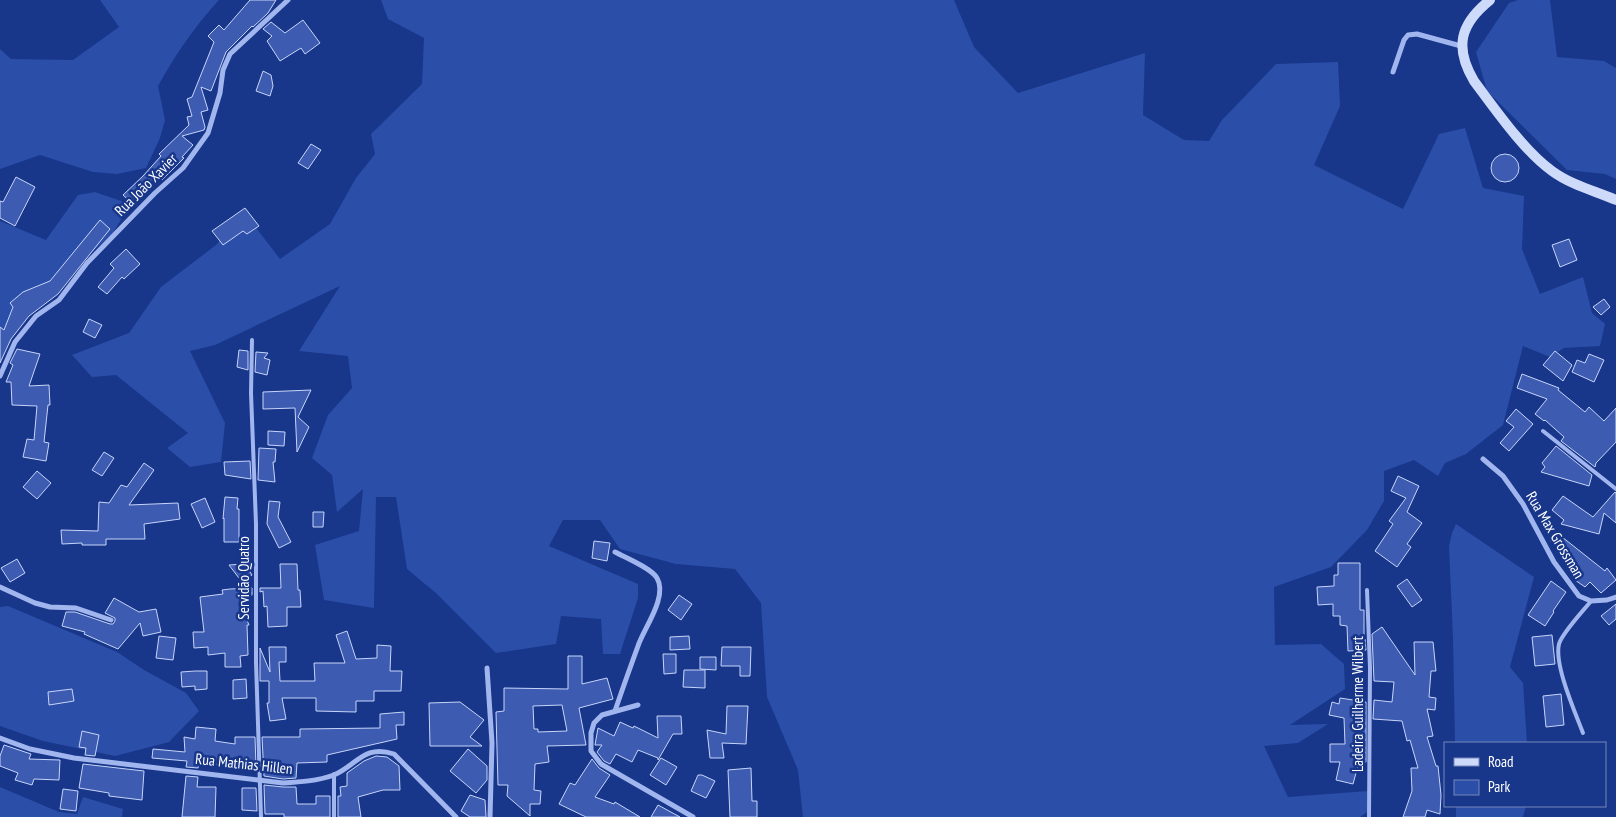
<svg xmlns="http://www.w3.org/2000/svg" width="1616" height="817" font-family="'PT Sans Narrow',sans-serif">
<rect width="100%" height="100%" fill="#18368a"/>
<g fill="#2b4ea8">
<path d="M100,0H219C194,27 176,54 158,86L165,120L160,138L146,168L117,174L93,172L40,155L0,169V49L11,59L73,60L119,27Z"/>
<path d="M381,0H954L974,47L1018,93L1145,53L1143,115L1184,140L1209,141L1222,120L1276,64L1338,62L1340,106L1314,165L1403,209L1439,134L1465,128L1483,188L1524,196L1522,249L1540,294L1583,277L1592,313L1605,324L1600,346L1564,348L1550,357L1523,346L1503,425L1466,454L1445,463L1438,476L1414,460L1384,471V501L1367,530L1331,567L1274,587L1275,645L1321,644L1344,664L1345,689L1290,725L1328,724L1298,743L1264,746L1288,797L1368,791L1367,812L1360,817H803L798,770L767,697L761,603L735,569L676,564L620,549L600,520H563L549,546L638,584V598L620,654H603L601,619L561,616L556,644L496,653L437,594L407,569L396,497H376L374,608L324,600L315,545L359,531L363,489L337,512L332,475L312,458L328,415L352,388L348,356L299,351L340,286L215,345L190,351L225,423L221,462L190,467L167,448L188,433L116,375L92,377L72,355L129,333L161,287L216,245L244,212L280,259L330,224L356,178L375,154L371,134L422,84L424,38L388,19Z"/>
<path d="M1518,0H1550L1557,57L1604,61L1616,68V179L1605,174L1567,170L1487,91L1476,52L1509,3Z"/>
<path d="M95,192L130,204L113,233L81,262L43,289L0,347V221L46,240L78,195Z"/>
<path d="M1456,524L1534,577L1510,667L1523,683L1527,743H1455L1453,639L1449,546L1452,533Z"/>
<path d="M8,606L117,652L144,670L186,693L199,711L169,742L115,756L43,741L0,726V607Z"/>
<path d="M0,787L59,812L77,814L83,797L123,809L122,817H0Z"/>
<path d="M1456,806H1526L1523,817H1456Z"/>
</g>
<g fill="#3d5cb1" stroke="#c7d5fa" fill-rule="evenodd">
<path d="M250,0H276L268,13L253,27L252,26L226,52L211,91L201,87L208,110L201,112L205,127L204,130L182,136L193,145L182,157L184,158L162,180L160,178L134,205L123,195L143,176L161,156L159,154L189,125L187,117L192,116L187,99L192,97L214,42L208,36L219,25L224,30Z"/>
<path d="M303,20L320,43L305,54L301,48L280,61L267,41L272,36L263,29L271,22L285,33Z"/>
<path d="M263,71L271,75L273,86L270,96L256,91Z"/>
<path d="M311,144L321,150L308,169L298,163Z"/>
<circle cx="1505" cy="168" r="14"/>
<path d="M16,177L35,187L15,226L0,218V201L3,202Z"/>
<path d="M245,208L259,226L247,234L243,231L223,245L212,231Z"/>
<path d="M100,220L110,229L58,294L29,316L11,339L0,363V327L4,330L13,307L10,303L23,292L50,281Z"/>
<path d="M1569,239L1577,260L1560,267L1552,245Z"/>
<path d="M126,249L140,264L124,279L122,277L107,294L98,287L114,268L110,264Z"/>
<path d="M1604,299L1610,307L1601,315L1593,307Z"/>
<path d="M89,319L102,325L95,338L83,332Z"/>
<path d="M17,349L40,354L29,386L49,385L50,405H48L44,442L49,443L46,461L23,457L27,439L34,440L37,406L12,405L11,382H6L13,365L10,363Z"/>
<path d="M239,350L248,351V370L237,367Z"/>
<path d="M1555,351L1572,365L1563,381L1543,365Z"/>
<path d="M256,352L268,353L264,358L270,360L267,375L255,372Z"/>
<path d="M1589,354L1604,360L1594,382L1572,372L1577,360L1585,363Z"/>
<path d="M1522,374L1559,388L1558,390L1585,412L1589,407L1604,421L1616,408V442L1596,463L1595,467L1561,441L1564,437L1545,420L1544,421L1535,414L1547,399L1517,388Z"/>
<path d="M311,390L298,417L309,427L297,452L295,408L263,409V392Z"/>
<path d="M1516,409L1533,424L1509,451L1500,443L1514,427L1506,421Z"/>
<path d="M268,431L285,432L284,446L268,445Z"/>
<path d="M1556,446L1592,475L1589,486L1541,472L1545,467L1542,463Z"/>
<path d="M259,448L276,449L275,462H273L275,482L258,480Z"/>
<path d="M104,452L114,458L102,476L92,470Z"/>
<path d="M250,461L251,479L225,475L224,462Z"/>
<path d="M144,463L154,470L129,505L178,503L180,519L144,524L145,539H106V545H82V543L62,544L61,530L98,531L99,502L109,503L121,485L127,487Z"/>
<path d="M37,471L51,483L37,499L23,487Z"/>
<path d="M1398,476L1419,486L1407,512L1422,523L1407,544L1411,547L1397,567L1375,551L1393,524L1389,521L1406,498L1391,491Z"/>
<path d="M1615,492L1616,493V523L1604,513L1599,534L1561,524L1564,520L1552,510L1563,496L1593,517Z"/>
<path d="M225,497L238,498L237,509H239V542H224V518L223,519Z"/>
<path d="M205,498L215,522L202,528L191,504Z"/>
<path d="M269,501L280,502L278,517L291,542L279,548L267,524Z"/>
<path d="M313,512H324L323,527H313Z"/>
<path d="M1557,533L1605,571L1607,568L1616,580L1601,593L1590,582L1585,587L1575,580L1582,572L1563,557L1564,555L1556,550L1558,547L1550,541Z"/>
<path d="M594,541L610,543L607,561L592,558Z"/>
<path d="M17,559L25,573L10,582L1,568Z"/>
<path d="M1338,563H1360V610H1364V640L1365,639L1366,650L1348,651L1347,626L1340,625V616H1333V604L1318,605L1317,587L1334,586V575H1338Z"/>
<path d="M245,564L252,575L242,582L229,565Z"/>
<path d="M280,564H297L298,590H300L301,607H287V626L268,627L267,606L264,607L263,591L260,592V588H281Z"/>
<path d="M1407,579L1422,600L1412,607L1397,586Z"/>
<path d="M1551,581L1566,592L1553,611L1554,612L1545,626L1528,615Z"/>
<path d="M252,588V595L239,601L249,625H247L248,655L240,656L241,667H225V653L208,655V647L194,648L193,632H204L200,597L223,594L222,590L230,589Z"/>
<path d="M679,595L692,604L681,620L668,610Z"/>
<path d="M114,598L139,612L156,609L161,632L143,636L140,623L118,649L84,634L85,632L62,626L66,612H75L110,624H113L115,621V618L105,613Z"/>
<path d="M1616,604V619L1609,625L1601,616Z"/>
<path d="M1382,627L1415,675L1414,642H1433L1436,671H1431L1429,697L1436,698L1435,710L1427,709L1433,736L1427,737L1436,766H1438L1441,795L1440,814L1427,810L1425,817H1403L1412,791L1411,768H1418L1410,740L1407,741L1402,721L1373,719L1374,700L1392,702L1394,682L1374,681L1372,634Z"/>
<path d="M347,631L356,659L377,658V645L391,646L390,671H402L401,691H374V701H356V712L316,711V698H282L286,719L270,721L267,703H269V681H260V648L270,672L269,647H286V662H279L280,681H315L314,663H345L336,635Z"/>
<path d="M1552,635L1555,664L1535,666L1532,637Z"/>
<path d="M159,636L176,638L173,660L156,658Z"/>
<path d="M689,636L690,649L670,650V637Z"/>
<path d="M722,647H751L750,676H740V666H721Z"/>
<path d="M663,654H676V673L664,674Z"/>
<path d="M568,656H582V684L607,678L613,699L579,708L586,745L547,746L549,762L535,764L534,790L541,791L540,804H530V816L507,796L508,785H498L496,712L504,711V688L568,689ZM562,705L567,731L538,732V729H534L533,706Z"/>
<path d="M700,657H716V670L700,669Z"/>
<path d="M684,670H705V688L683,687Z"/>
<path d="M195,671H207V689L195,690V686L182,687L181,672Z"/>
<path d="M246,679L247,698L233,699V680Z"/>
<path d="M72,689L74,701L49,705L48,692Z"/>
<path d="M1561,694L1564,725L1546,727L1543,696Z"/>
<path d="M1340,698L1366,702V762H1359L1353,784L1336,780L1340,762H1330V744H1345L1344,718L1329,715L1332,702L1339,704Z"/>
<path d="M460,702L484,720L470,737L482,746H430L429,703Z"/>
<path d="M727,706H748L746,744L722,743L724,758H710L707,730L726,734Z"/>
<path d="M404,712V725H396L397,739L327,755V762L297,763L296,778L283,779L264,776L262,737H300V729L380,728V714Z"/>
<path d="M657,716H681L682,734H673L658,760V758L638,750L632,762L616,754L610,764L604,761L597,752L602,745H595L598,728L614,736L620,722L633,728L634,726L658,738Z"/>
<path d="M196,727L216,729L215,741L235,744V737H255L256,766H226L199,762L198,768L186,767L187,761L152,758L153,749L185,752L184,737L195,739Z"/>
<path d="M82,731L99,735L95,756L85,755L86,748L79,747Z"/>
<path d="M4,745L31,754L29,759L60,760L59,780L34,779L32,785L15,780L18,773L0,766V756Z"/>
<path d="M468,749L487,766V780L476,793L450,771Z"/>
<path d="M376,756L387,757L399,766L400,790H383L358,797L361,817H338V796H341L340,787L347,786V773L364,761Z"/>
<path d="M661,758L677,767L666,785L650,775Z"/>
<path d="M592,759L599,768L610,775L595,797L614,804L615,802L640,817H586L559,804L570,783L575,785Z"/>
<path d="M83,764L144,771L142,800L109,796V793L79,788Z"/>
<path d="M751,768L752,801H757V817H730L728,770Z"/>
<path d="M698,775H702L715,781L706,798L691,791Z"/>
<path d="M186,776L198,777L197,787H216L215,817H182Z"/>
<path d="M264,785L283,787H296L297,804H316V796H330V817H284V814H265Z"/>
<path d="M242,788H256L257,811L242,810Z"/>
<path d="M63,789L78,791L76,811L60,809Z"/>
<path d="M470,795L485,800L486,817H470L461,811Z"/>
<path d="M658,805L680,817H651Z"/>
</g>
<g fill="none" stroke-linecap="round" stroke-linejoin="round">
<g stroke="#a1b6ee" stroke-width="4">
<path d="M252,340L251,393L256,524V662L261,817"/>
<path d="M1543,431L1616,489"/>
<path d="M1367,590L1370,668L1369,817"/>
<path d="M1583,733C1575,712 1554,665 1559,644C1562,633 1584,610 1591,601"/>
<path d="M334,774V817"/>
</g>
<g stroke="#a1b6ee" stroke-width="5">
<path d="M1393,72L1404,40L1408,35L1417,34L1461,46"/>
<path d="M0,376L15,342L36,316L59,300L87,263L155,193L183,168L208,133L220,93L223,70L230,54L288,0"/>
<path d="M1483,459L1503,476L1523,504L1554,562L1579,596L1591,601L1607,600L1616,597"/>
<path d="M615,552C626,558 651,568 657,578C668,597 644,628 638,646C630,668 622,690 615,711"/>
<path d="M0,587L35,603L50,607L76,608L111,620"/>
<path d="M487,668L492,743L490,817"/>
<path d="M638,705L602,715L594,723L591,733V751L601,764L693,817"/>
<path d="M0,738L30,749L74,758L283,783C300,782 317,781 334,775C357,765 364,744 394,754L456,817"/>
</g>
<path stroke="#cedafa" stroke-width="10" d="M1490,0C1460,24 1454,47 1474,81C1495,109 1524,151 1552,171C1571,185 1595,191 1616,200"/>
</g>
<g text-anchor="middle" stroke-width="5" stroke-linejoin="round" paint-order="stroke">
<g font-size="15" fill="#fff" stroke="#18368a">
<text transform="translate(146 185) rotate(-45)" y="5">Rua João Xavier</text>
<text transform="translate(1555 535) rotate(59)" y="5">Rua Max Grossman</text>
<text transform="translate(244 578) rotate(-90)" y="5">Servidão Quatro</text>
<text transform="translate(1358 704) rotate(-90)" y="5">Ladeira Guilherme Wilbert</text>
<text transform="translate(244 764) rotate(6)" y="5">Rua Mathias Hillen</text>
</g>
</g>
<rect x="1444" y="742" width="162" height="65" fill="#18368a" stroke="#7486b9"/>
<rect x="1454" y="758" width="25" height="8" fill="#cedafa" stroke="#7486b9"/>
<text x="1488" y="767" font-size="15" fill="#ffffff">Road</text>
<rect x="1454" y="780" width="25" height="15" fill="#2b4ea8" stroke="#7486b9"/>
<text x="1488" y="792" font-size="15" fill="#ffffff">Park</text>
</svg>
